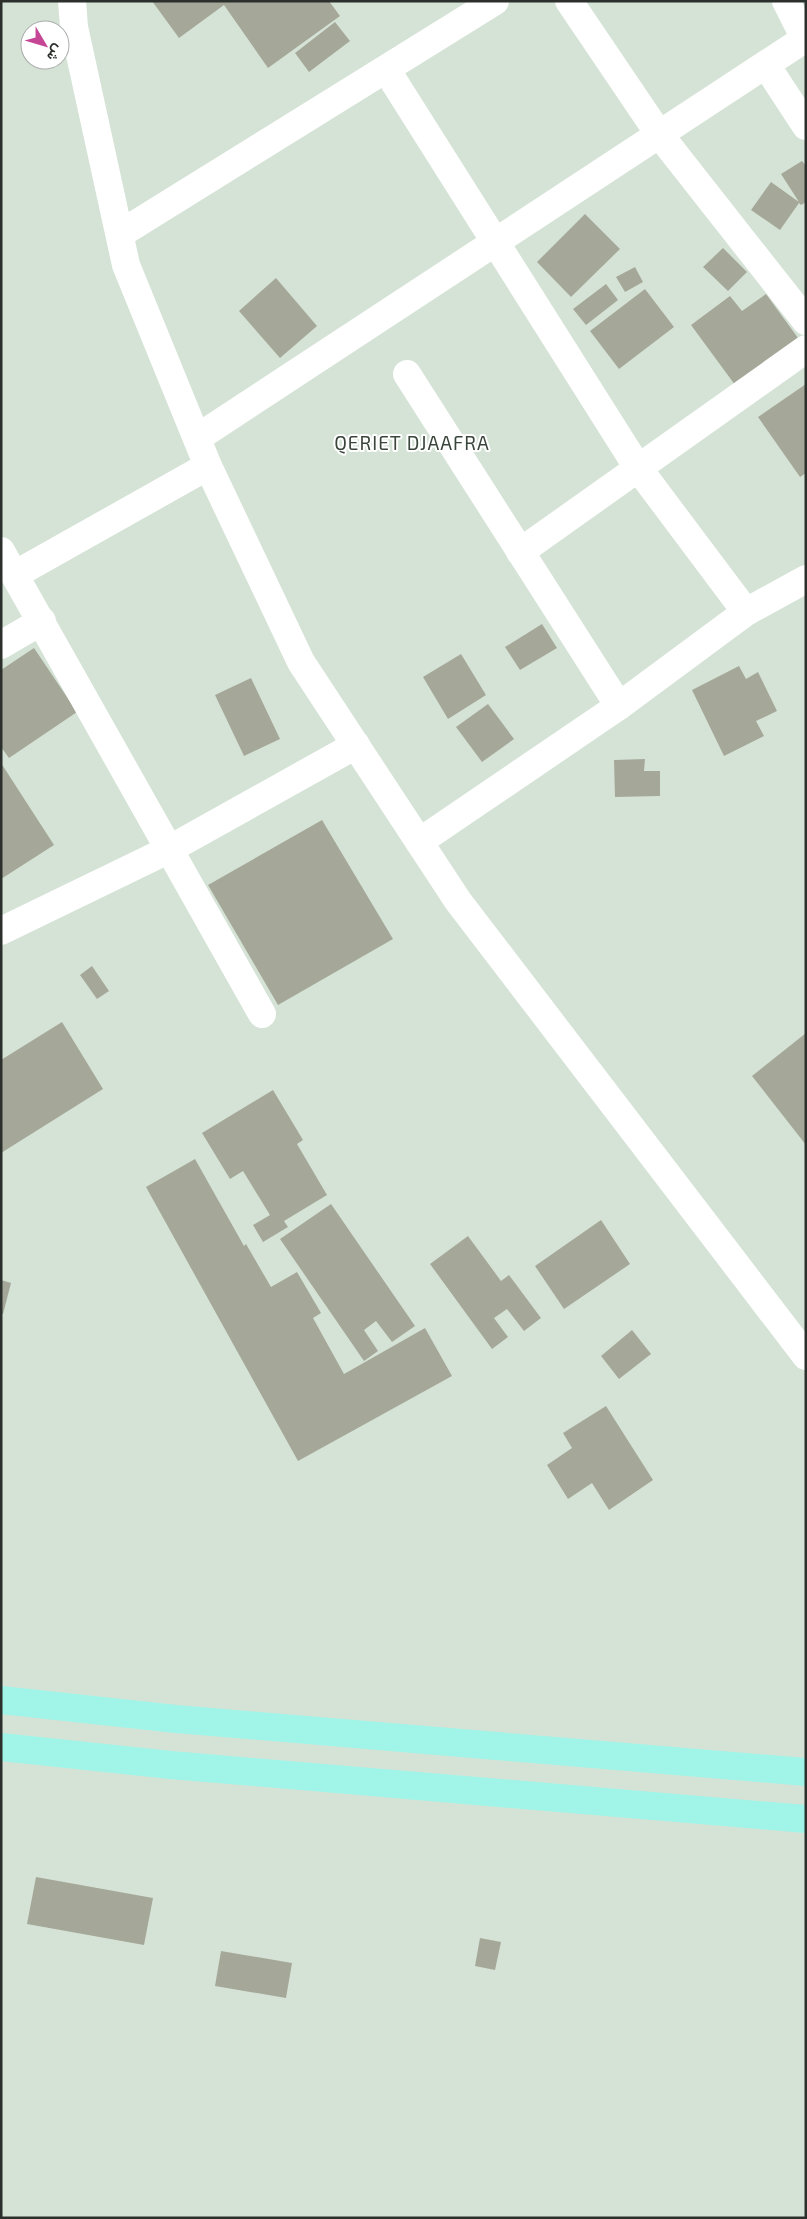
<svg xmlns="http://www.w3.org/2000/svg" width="807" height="2219" font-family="'Exo 2',Vazirmatn,sans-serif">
<rect width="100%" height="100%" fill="#d5e3d6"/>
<g fill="#a5a899">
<path d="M152,1H329L340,16L268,68L224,5L179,38Z"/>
<path d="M335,22L350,41L309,72L295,53Z"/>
<path d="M802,161L806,166V202L801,205L799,203L780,230L751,210L771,182L799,202L781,174Z"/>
<path d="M585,214L620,249L571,297L537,262Z"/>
<path d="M723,248L747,272L728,291L703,267Z"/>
<path d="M635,267L643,282L625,292L616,277Z"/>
<path d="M276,278L317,326L280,358L239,311Z"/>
<path d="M606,284L618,300L586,325L573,309Z"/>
<path d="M645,289L674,327L619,369L590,331Z"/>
<path d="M766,294L801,342L738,389L691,325L730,296L742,311Z"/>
<path d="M806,384V473L800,477L758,417Z"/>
<path d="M542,624L557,648L520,670L505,647Z"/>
<path d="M34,648L77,712L9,758L1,747V670Z"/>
<path d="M461,654L486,695L448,719L423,677Z"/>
<path d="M739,666L746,679L758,672L777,711L756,721L764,736L724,756L692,690Z"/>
<path d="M251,678L280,739L244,756L215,695Z"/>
<path d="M488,704L514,739L482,762L456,727Z"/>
<path d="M645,759L644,771H660V796L615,797L614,760Z"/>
<path d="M1,763L54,845L1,879Z"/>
<path d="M322,820L393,939L278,1005L208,885Z"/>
<path d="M92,966L109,991L97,999L80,975Z"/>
<path d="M62,1022L103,1089L1,1153V1060Z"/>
<path d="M806,1033V1145L752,1076Z"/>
<path d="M273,1090L303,1140L297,1144L327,1195L284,1221L288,1227L263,1242L253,1225L270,1215L243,1171L230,1179L202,1133Z"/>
<path d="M195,1159L244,1246L246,1244L271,1287L297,1272L321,1313L313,1318L344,1374L425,1328L452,1376L298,1461L146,1187Z"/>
<path d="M331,1204L415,1326L392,1342L376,1321L364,1330L378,1351L364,1361L280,1239Z"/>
<path d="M601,1220L630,1264L564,1309L535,1266Z"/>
<path d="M468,1236L501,1281L509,1275L541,1318L524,1331L507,1309L494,1318L508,1337L492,1349L430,1264Z"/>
<path d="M1,1280L11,1283L3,1314H1Z"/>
<path d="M632,1330L651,1354L619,1379L601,1356Z"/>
<path d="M606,1406L653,1480L609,1510L592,1483L568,1499L547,1465L572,1448L563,1433Z"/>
<path d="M36,1877L153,1898L144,1945L27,1924Z"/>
<path d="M480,1938L501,1942L495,1970L475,1966Z"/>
<path d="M221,1951L292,1963L286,1998L215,1986Z"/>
</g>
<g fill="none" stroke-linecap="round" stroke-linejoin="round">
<g stroke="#fff" stroke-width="28">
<path d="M72,1L74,27L126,265L208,466L301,662L458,901L806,1356"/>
<path d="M569,1L659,134L806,321"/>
<path d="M786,1L805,39"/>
<path d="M766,65L806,126"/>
<path d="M386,69L638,468L746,612"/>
<path d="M120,234L495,1"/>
<path d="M407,374L619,706"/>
<path d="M197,438L806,38"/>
<path d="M1,551L262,1014"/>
<path d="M520,552L806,349"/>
<path d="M16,574L208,466"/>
<path d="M1,645L42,621"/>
<path d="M419,842L619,706L746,612L806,579"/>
<path d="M1,931L168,850L356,745"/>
</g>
<g stroke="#a0f5e8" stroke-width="28">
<path d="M1,1700L176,1719L806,1772"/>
<path d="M1,1747L171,1765L806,1819"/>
</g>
</g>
<g text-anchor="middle" stroke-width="4" stroke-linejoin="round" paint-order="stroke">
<g font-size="19" letter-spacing="1" fill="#3a453b" stroke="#fff">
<text x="412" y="450">QERIET DJAAFRA</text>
</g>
</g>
<rect width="807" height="2219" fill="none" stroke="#2b302c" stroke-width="5"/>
<g transform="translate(45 45) rotate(128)"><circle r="24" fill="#ffffff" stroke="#aaacab"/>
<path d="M0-4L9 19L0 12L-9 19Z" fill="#c44695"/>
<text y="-8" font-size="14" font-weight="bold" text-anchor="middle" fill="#2b302c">ش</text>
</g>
</svg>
